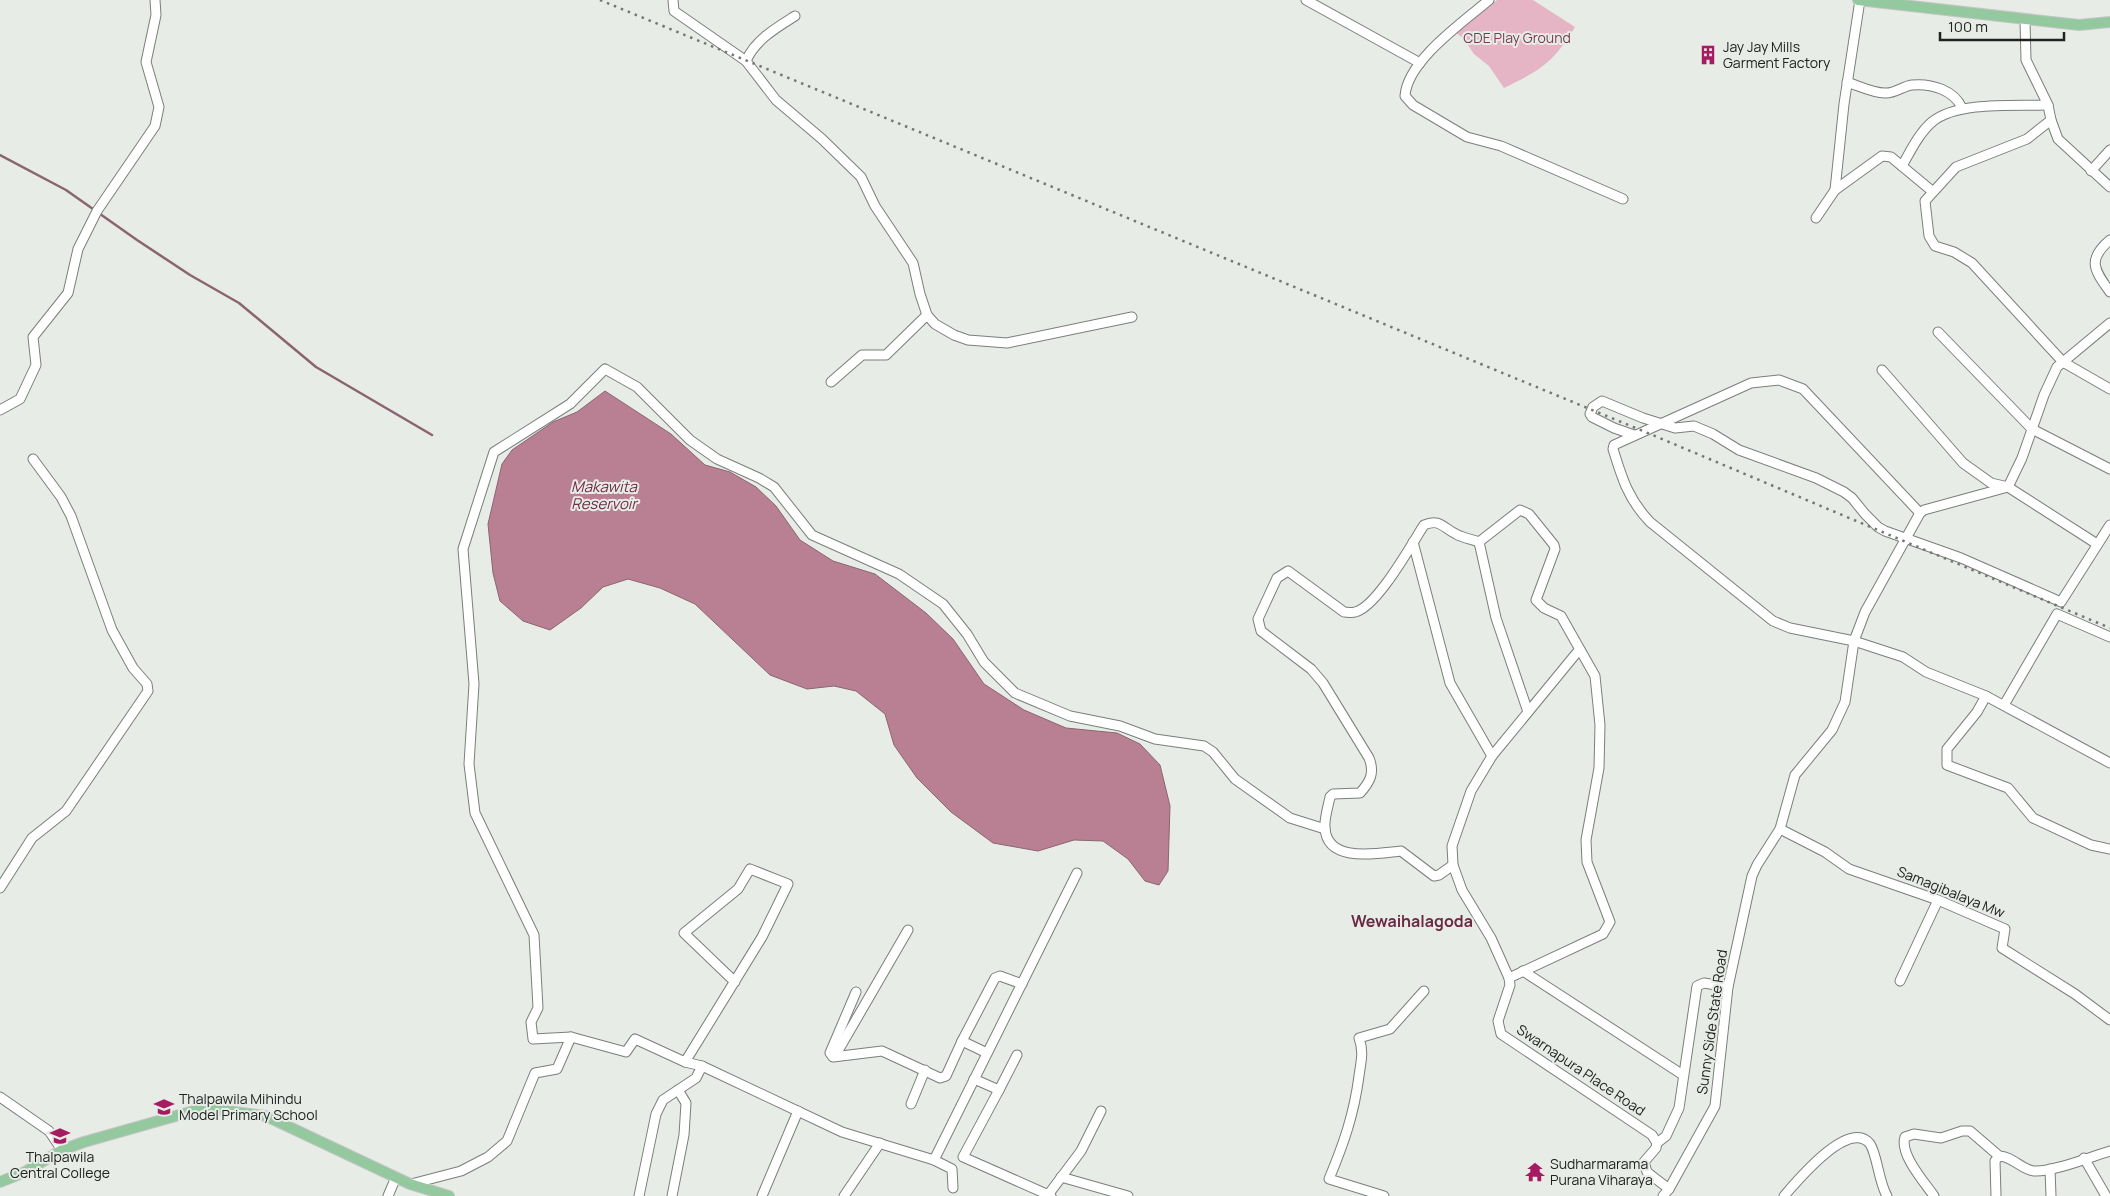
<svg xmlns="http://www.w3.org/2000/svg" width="2110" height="1196" font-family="Manrope,sans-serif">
<rect width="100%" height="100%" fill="#e7ece7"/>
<path fill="#e5b5c5" d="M1497,0H1533L1575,27C1553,63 1542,69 1504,88L1489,66L1474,54L1463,38L1455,32Z"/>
<path fill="#b98094" stroke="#8b6472" d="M605,391L671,434L705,465L730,472L756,487L776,506L800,540L833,561L875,574L926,613L953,639L984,684L1024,710L1066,728L1117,733L1140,744L1160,765L1170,806L1168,871L1159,885L1145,881L1128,859L1103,841L1074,840L1038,851L993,843L951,812L917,778L894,745L885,714L856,691L834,686L807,689L770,675L695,604L660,588L628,579L603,587L581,608L550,630L523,621L500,601L493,573L488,524L502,464L512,450L553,422L577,412Z"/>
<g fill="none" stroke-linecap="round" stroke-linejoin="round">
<path stroke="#8b6472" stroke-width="2.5" d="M0,155L66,190L137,240L190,275L239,303L316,367L432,435"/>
<defs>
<g id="minor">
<path d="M673,0L674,11L746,61L776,100L822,139L861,177L875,206L913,263L920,294L927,315L935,324L954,335L968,340L1007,343L1132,317"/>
<path d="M1306,0L1420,63"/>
<path d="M1489,0C1463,22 1407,61 1405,96L1413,105L1467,137L1501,146L1623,199"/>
<path d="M2025,20L2026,60L2048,105L2051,120L2058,139L2110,187"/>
<path d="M746,61C755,40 776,28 795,16"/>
<path d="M1847,82C1859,86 1873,93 1885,93C1894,94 1903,86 1912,85C1931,83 1954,90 1962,108"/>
<path d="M2051,120L2027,139L1956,167L1925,201L1929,236L1935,246L1954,252L1972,263L2063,362L2110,389"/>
<path d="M1902,166C1910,152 1919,133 1932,122C1957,101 2016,106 2048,105"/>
<path d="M2091,171L2110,150"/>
<path d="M1835,190L1844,104L1860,0"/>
<path d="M1816,218L1835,190L1882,156L1891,157L1932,191"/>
<path d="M2110,240C2086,260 2095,271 2110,292"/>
<path d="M1938,332L2032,429L2110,469"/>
<path d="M1882,370L1963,463L1991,483L2008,487L2097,544"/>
<path d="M831,382L862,355H886L927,315"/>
<path d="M0,410L20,399L36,365L33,337L68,293L78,249L97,211L155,126L159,107L146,62L156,15L155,0"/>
<path d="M1634,435L1614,428L1592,417L1590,414L1593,407L1602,401L1643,418L1675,428L1694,426L1713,434L1739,450L1816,478L1844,492L1852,498L1865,514L1878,527L1885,531L1961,558L2061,602L2110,525"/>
<path d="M1920,513L1803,389L1779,380L1751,383L1614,445L1613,449C1622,478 1628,499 1650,522L1773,621L1790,628L1854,641L1903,657L1926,672L1986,696L2110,763"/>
<path d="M1413,542L1450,683L1492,756"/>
<path d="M1479,542L1496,618L1528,712"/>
<path d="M1579,650L1492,756L1471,791L1452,846L1453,865L1462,890L1491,938L1509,978L1510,985L1498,1021L1501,1034L1652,1135L1657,1143L1656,1148L1644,1162L1647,1172L1669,1189"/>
<path d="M1986,696L1977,712L1947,749V765L2008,788L2033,818L2091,845L2110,849"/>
<path d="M2004,705L2057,614L2110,637"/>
<path d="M1780,829L1825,852L1849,869L1938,900L2005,929L2002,948L2075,994L2110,1020"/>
<path d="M1453,865L1439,875L1434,876L1401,851C1379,853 1327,864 1325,828C1324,819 1328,807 1330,797L1333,794L1360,793C1370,782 1375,773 1369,758L1323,683L1311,669L1261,631L1258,619L1277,578L1288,571L1344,612C1347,612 1352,613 1355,612C1377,607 1411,545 1424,525C1440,518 1443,528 1456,534C1463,538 1471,539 1479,542L1520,510L1529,514L1554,545L1555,549L1536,600L1544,608L1561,616L1595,676L1600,725L1599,768L1586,840L1587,862L1610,922L1603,934L1509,978"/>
<path d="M0,888L32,838L66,811L148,691L147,684L133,668L112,630L71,516L61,497L33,459"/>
<path d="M1523,971L1683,1075"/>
<path d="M1900,981L1938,900"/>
<path d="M856,992L830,1053L833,1057L882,1051L940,1078L946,1076L962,1041"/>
<path d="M571,1037L533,1039L531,1022L538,1008L534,935L475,813L469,764L474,684L463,549L494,452L570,404L605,369L637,387L690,440L717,459L759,478L774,487L812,535L899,574L943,604L967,634L984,662L1015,693L1070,716L1120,726L1155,739L1204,746L1213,752L1235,779L1290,818L1325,829"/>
<path d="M987,1053L962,1041L995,978L1000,976L1022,984"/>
<path d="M835,1056L908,930"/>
<path d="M685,1062L762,937L788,884L750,869L738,889L684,933L735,982"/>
<path d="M702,1066L842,1132L934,1160L1077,873"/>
<path d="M974,1079L999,1090L1017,1055"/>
<path d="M999,1090L963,1157L1051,1196"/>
<path d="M0,1097L49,1131L62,1150"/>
<path d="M911,1104L925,1070"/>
<path d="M1657,1143L1666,1136L1679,1108L1697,986L1704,983L1728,987"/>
<path d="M2084,1158L2106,1196"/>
<path d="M934,1160L952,1169L953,1188"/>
<path d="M2050,1169L2051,1196"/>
<path d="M1061,1177L1128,1196"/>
<path d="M411,1184L461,1171L488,1157L507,1141L535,1073L557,1069L571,1037L626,1052L635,1039L685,1062L702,1066L696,1078L663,1100L656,1114L639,1196"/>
<path d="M1048,1195L1081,1151L1101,1111"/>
<path d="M388,1196L396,1177"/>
<path d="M672,1196L684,1135L686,1103L678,1090"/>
<path d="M762,1196L798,1111"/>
<path d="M844,1196L880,1143"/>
<path d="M1384,1196L1329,1179C1344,1143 1354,1114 1359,1076C1361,1061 1364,1052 1359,1038L1390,1029L1424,991"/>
<path d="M1663,1196L1669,1189L1715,1106L1728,987L1752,876L1757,865L1780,829L1795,775L1832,730L1845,702L1854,641L1865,612L1920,513L1924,510L2008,487L2022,458L2044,395L2057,367L2110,323"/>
<path d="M1784,1196C1797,1181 1849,1118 1870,1144C1877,1154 1879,1183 1887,1196"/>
<path d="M1934,1196C1925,1183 1899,1154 1905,1137L1914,1134L1941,1138L1962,1131H1970L1999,1156"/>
<path d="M1996,1196L1995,1161L1999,1156C2012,1156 2022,1170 2034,1171C2053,1172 2090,1157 2110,1151"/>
</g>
<g id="major">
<path d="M1858,0L2079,25L2110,22"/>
<path d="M0,1182L25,1172L62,1150L84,1142L204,1108L266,1116L410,1184L449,1196"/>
</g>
</defs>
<use href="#minor" stroke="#7a7f7b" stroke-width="11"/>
<use href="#major" stroke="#c5c6c5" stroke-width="12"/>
<use href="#minor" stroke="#fff" stroke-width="9"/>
<use href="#major" stroke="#94c89f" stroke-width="10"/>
<path stroke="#747774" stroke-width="2.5" stroke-dasharray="2.5 5" stroke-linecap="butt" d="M600,0L1643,431L2110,628"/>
</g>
<defs>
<symbol id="building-bare" viewBox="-9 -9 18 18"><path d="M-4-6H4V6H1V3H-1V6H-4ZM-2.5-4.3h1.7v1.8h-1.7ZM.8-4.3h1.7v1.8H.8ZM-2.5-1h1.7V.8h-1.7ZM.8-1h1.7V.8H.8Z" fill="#a61b61" stroke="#e7ece7" stroke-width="2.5" paint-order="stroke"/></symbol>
<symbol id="school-bare" viewBox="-9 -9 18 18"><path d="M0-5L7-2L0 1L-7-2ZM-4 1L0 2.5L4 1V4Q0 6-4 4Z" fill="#a61b61" stroke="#e7ece7" stroke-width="2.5" paint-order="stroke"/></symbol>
<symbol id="temple-bare" viewBox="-9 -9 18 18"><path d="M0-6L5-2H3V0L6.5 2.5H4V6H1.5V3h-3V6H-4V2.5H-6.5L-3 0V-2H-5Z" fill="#a61b61" stroke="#e7ece7" stroke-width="2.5" paint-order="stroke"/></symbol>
</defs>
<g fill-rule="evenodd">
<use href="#building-bare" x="1694" y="41" width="28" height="28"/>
<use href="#school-bare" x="150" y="1093" width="28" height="28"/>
<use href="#school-bare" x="46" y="1122" width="28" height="28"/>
<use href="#temple-bare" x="1521" y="1158" width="28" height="28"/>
</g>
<g text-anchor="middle" stroke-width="4" stroke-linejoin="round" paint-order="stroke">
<g font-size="14" fill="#7f3754" stroke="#e7ece7">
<text x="1517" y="43">CDE Play Ground</text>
</g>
<g font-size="14" fill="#212221" stroke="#e7ece7" text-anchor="start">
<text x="1723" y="52">Jay Jay Mills<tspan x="1723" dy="16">Garment Factory</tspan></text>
<text x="179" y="1104">Thalpawila Mihindu<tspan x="179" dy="16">Model Primary School</tspan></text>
<text x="60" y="1162" text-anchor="middle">Thalpawila<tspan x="60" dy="16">Central College</tspan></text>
<text x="1550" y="1169">Sudharmarama<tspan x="1550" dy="16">Purana Viharaya</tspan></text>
</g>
<g font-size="14" fill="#212221" stroke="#e7ece7">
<text transform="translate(1951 892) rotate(22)" y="5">Samagibalaya Mw</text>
<text transform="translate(1712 1022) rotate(-82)" y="5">Sunny Side State Road</text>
<text transform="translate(1581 1070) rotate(34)" y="5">Swarnapura Place Road</text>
</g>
<g font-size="15" font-style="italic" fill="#722b49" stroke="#e7ece7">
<text x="604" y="492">Makawita<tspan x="604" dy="17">Reservoir</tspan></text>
</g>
<g font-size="16" font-weight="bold" fill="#6c2945" stroke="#e7ece7">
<text x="1412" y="927">Wewaihalagoda</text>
</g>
</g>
<path d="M1940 32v8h124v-8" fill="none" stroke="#212221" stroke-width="2.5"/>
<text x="1948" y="32" font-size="15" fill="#212221" stroke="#e7ece7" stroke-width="4" paint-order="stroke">100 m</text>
</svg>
